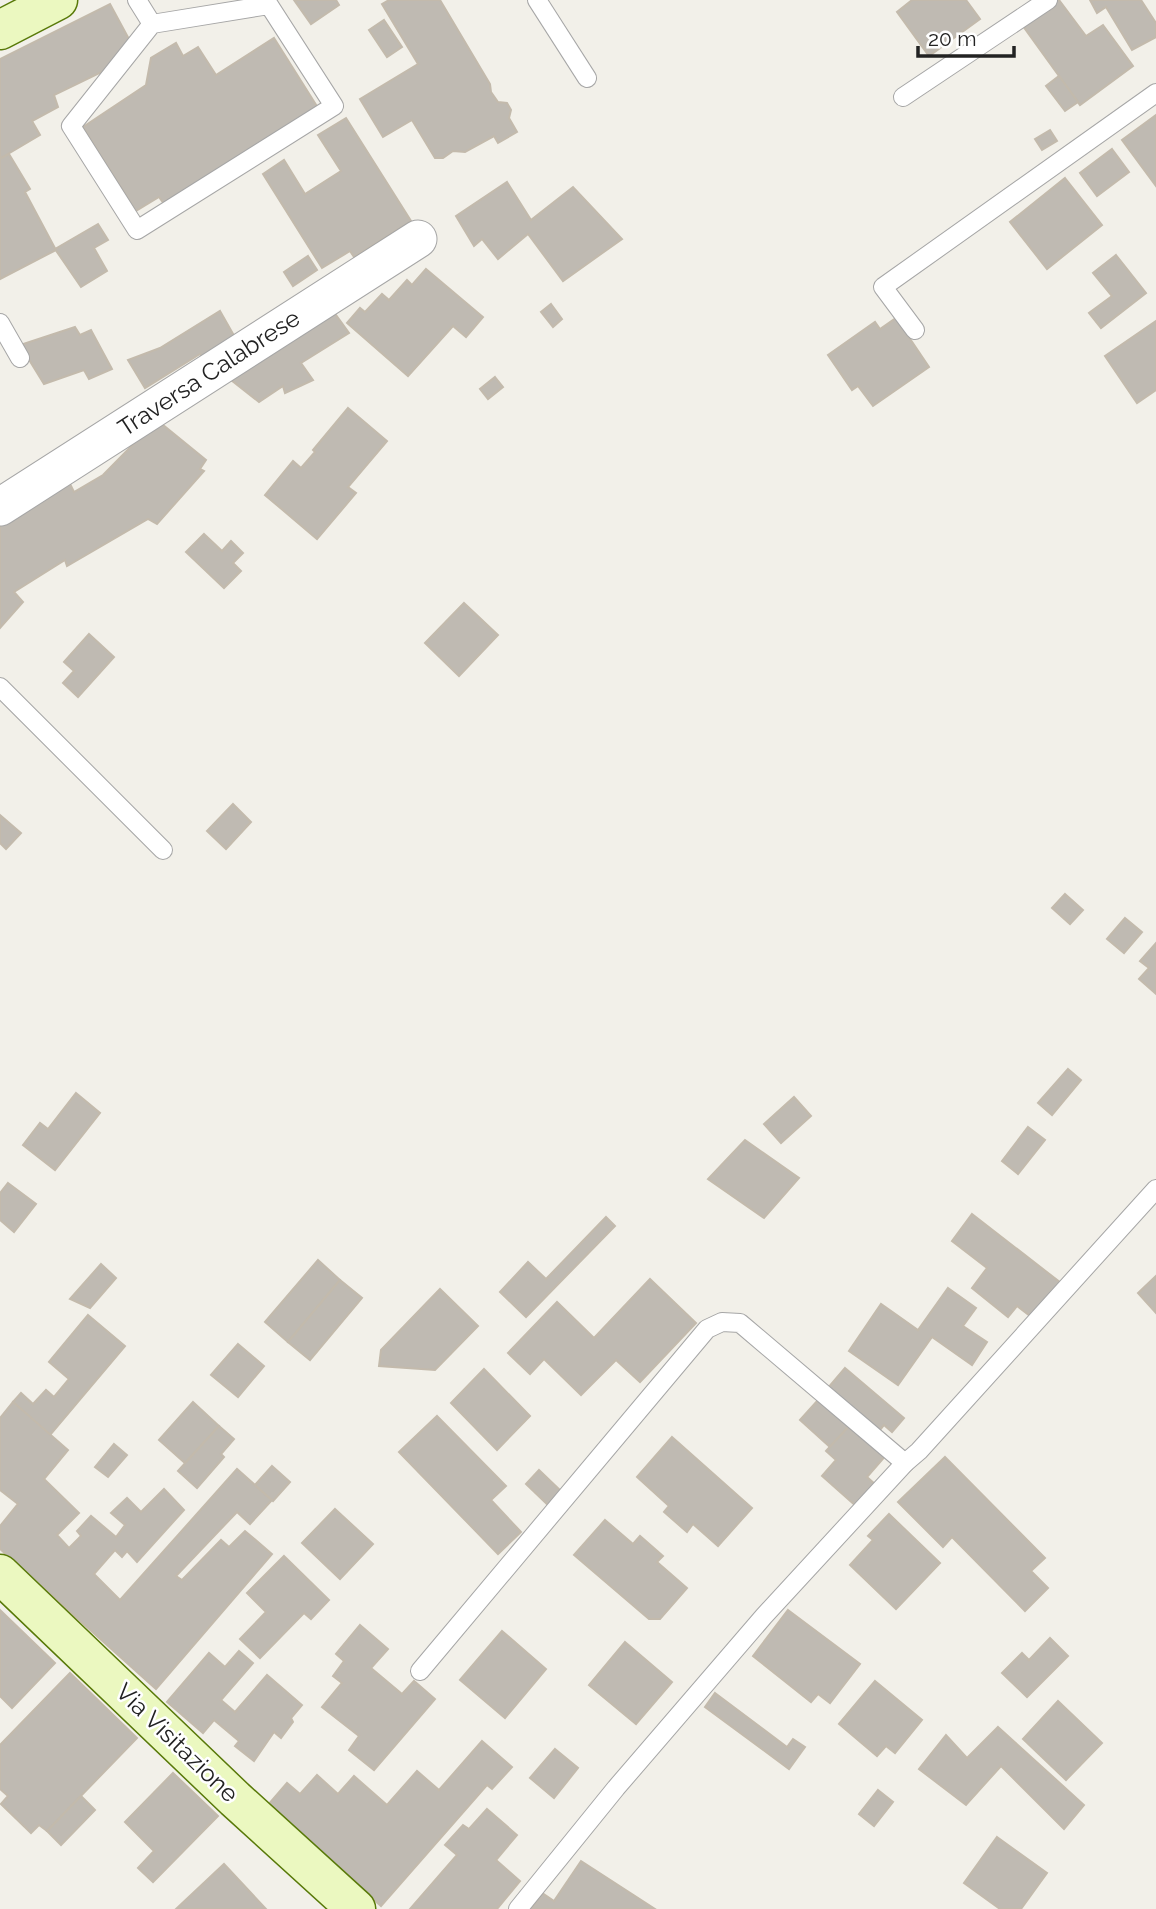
<svg xmlns="http://www.w3.org/2000/svg" width="1156" height="1909" font-family="Raleway,sans-serif">
<rect width="100%" height="100%" fill="#f2f0e9"/>
<g fill="#bfbab2" stroke="#c3baac" stroke-width="2">
<path d="M294,0H336L339,5L311,24Z"/>
<path d="M389,0H440L490,84L491,92L498,102L507,103L511,110L509,118L517,132L498,143L494,136L465,152L453,151L443,158H435L412,120L383,137L360,99L418,64L382,4Z"/>
<path d="M912,0H966L980,19L929,56L897,12Z"/>
<path d="M1049,0H1059L1086,36L1103,25L1133,66L1080,105L1020,22Z"/>
<path d="M1090,0H1141L1156,23V37L1132,50L1106,7L1097,13Z"/>
<path d="M110,4L130,41L114,66L54,95L58,107L32,121L40,135L1,158L0,155V59Z"/>
<path d="M384,20L402,47L387,57L369,30Z"/>
<path d="M274,38L318,108L164,204L159,197L136,211L83,127L146,85L151,58L176,43L183,56L198,47L216,75Z"/>
<path d="M1059,76L1078,102L1065,111L1046,86Z"/>
<path d="M1156,115V186L1122,140Z"/>
<path d="M346,118L411,221L354,257L350,251L322,268L263,174L284,160L305,194L341,171L318,135Z"/>
<path d="M1050,130L1057,141L1042,150L1035,139Z"/>
<path d="M1112,149L1129,172L1097,196L1080,173Z"/>
<path d="M9,154L30,189L25,192L56,250L0,279V159Z"/>
<path d="M1065,178L1102,225L1047,269L1010,222Z"/>
<path d="M507,182L531,220L573,187L622,239L563,281L528,234L498,259L482,239L474,246L456,216Z"/>
<path d="M98,224L108,240L94,248L107,271L81,287L55,249Z"/>
<path d="M1116,255L1146,293L1101,328L1089,313L1112,296L1093,273Z"/>
<path d="M308,256L317,270L293,286L284,272Z"/>
<path d="M426,269L483,317L466,337L453,326L408,376L347,323L360,308L365,312L382,294L389,300L407,280L412,285Z"/>
<path d="M551,304L562,319L553,327L541,312Z"/>
<path d="M331,308L349,333L301,363L313,380L285,393L283,386L259,402L226,376Z"/>
<path d="M220,311L237,341L204,360L200,354L145,388L128,360L160,348Z"/>
<path d="M896,318L929,367L873,406L858,386L852,390L828,355L875,322L880,329Z"/>
<path d="M1156,321V390L1137,403L1105,356Z"/>
<path d="M75,327L80,335L91,330L112,369L89,379L84,370L44,384L20,345Z"/>
<path d="M495,377L503,387L488,399L480,389Z"/>
<path d="M348,408L387,441L348,487L356,493L317,539L265,495L293,461L301,468L315,452L313,450Z"/>
<path d="M157,420L206,460L200,469L204,471L157,524L148,519L67,566L65,560L14,592L23,602L0,628V521L69,482L74,492L103,475Z"/>
<path d="M204,534L222,551L231,541L243,553L233,563L241,571L224,588L186,552Z"/>
<path d="M464,603L498,635L459,676L425,643Z"/>
<path d="M89,634L114,657L78,697L63,683L74,671L64,662Z"/>
<path d="M233,804L251,822L226,849L207,831Z"/>
<path d="M0,815L21,833L6,849L0,843Z"/>
<path d="M1065,894L1083,910L1070,924L1052,908Z"/>
<path d="M1125,918L1142,932L1124,953L1107,939Z"/>
<path d="M1156,943V994L1139,979L1149,968L1140,961Z"/>
<path d="M1068,1069L1081,1080L1052,1115L1038,1103Z"/>
<path d="M76,1093L100,1113L55,1170L23,1145L40,1123L48,1129Z"/>
<path d="M794,1097L811,1116L781,1143L764,1124Z"/>
<path d="M1028,1127L1045,1140L1018,1174L1002,1161Z"/>
<path d="M745,1140L799,1178L764,1218L708,1179Z"/>
<path d="M8,1183L36,1204L14,1232L0,1220V1193Z"/>
<path d="M972,1214L1061,1283L1034,1319L1017,1306L1008,1317L972,1288L987,1268L952,1241Z"/>
<path d="M606,1217L615,1226L526,1317L500,1292L528,1262L546,1279Z"/>
<path d="M318,1260L340,1280L288,1342L265,1322Z"/>
<path d="M101,1264L116,1278L90,1308L70,1299Z"/>
<path d="M1156,1276V1313L1138,1293Z"/>
<path d="M650,1279L696,1323L640,1382L616,1360L581,1395L544,1359L530,1374L508,1353L557,1302L594,1338Z"/>
<path d="M340,1280L362,1298L310,1360L288,1342Z"/>
<path d="M948,1288L976,1308L963,1326L987,1342L972,1365L932,1337L898,1385L849,1351L881,1304L918,1330Z"/>
<path d="M440,1289L478,1326L435,1370L379,1366L381,1350Z"/>
<path d="M88,1315L125,1346L50,1435L13,1402L21,1393L33,1404L46,1390L54,1397L69,1379L49,1362Z"/>
<path d="M238,1344L264,1366L238,1397L211,1375Z"/>
<path d="M845,1368L904,1418L892,1432L884,1425L879,1431L828,1388Z"/>
<path d="M484,1369L530,1416L497,1450L451,1403Z"/>
<path d="M819,1399L849,1426L830,1447L800,1420Z"/>
<path d="M13,1402L68,1450L44,1479L79,1513L57,1535L69,1548L81,1536L77,1531L91,1516L116,1537L125,1525L111,1513L127,1498L141,1512L164,1489L184,1510L137,1562L127,1551L122,1557L115,1550L94,1574L120,1600L237,1469L272,1500L250,1524L237,1512L176,1576L182,1580L221,1540L229,1547L245,1531L272,1554L156,1689L0,1549V1526L18,1504L0,1490V1418Z"/>
<path d="M193,1402L219,1426L185,1463L159,1440Z"/>
<path d="M437,1416L506,1486L491,1500L521,1532L498,1554L399,1452Z"/>
<path d="M852,1423L887,1454L867,1477L875,1484L856,1506L822,1476L836,1460L826,1451Z"/>
<path d="M219,1426L234,1439L221,1454L224,1457L197,1488L178,1471Z"/>
<path d="M672,1437L752,1508L718,1546L693,1524L687,1532L664,1512L669,1506L637,1477Z"/>
<path d="M114,1444L127,1455L108,1477L95,1467Z"/>
<path d="M945,1457L1045,1558L1031,1571L1048,1588L1025,1611L952,1537L943,1547L898,1502Z"/>
<path d="M272,1466L290,1482L273,1501L255,1485Z"/>
<path d="M539,1470L562,1492L549,1506L526,1484Z"/>
<path d="M335,1509L373,1544L340,1579L302,1543Z"/>
<path d="M889,1514L940,1563L896,1609L850,1565L873,1540L868,1536Z"/>
<path d="M605,1520L633,1544L640,1536L663,1556L657,1562L687,1588L660,1619H649L574,1555Z"/>
<path d="M284,1556L329,1600L311,1619L304,1613L260,1658L240,1639L266,1612L247,1593Z"/>
<path d="M0,1610L55,1663L12,1708L0,1696Z"/>
<path d="M788,1610L860,1664L830,1703L818,1694L811,1702L753,1656Z"/>
<path d="M360,1625L388,1649L371,1668L402,1694L414,1681L435,1699L374,1770L349,1750L359,1736L322,1707L342,1683L333,1676L344,1661L336,1654Z"/>
<path d="M502,1631L546,1669L505,1718L460,1680Z"/>
<path d="M1050,1638L1068,1656L1027,1697L1002,1673L1022,1653L1029,1660Z"/>
<path d="M625,1642L672,1682L636,1724L589,1685Z"/>
<path d="M239,1651L253,1663L221,1700L235,1712L267,1675L302,1705L291,1718L293,1722L281,1738L274,1732L254,1761L235,1746L239,1741L214,1720L203,1733L167,1702L209,1653L225,1667Z"/>
<path d="M70,1673L137,1738L47,1831L39,1825L31,1833L1,1804L8,1796L0,1789V1745Z"/>
<path d="M875,1681L922,1720L895,1753L886,1746L877,1756L839,1724Z"/>
<path d="M715,1693L787,1747L793,1739L805,1747L789,1769L705,1707Z"/>
<path d="M1058,1701L1102,1743L1066,1780L1023,1739Z"/>
<path d="M998,1727L1084,1805L1064,1829L1001,1766L966,1805L919,1769L946,1735L967,1758Z"/>
<path d="M482,1741L512,1767L492,1789L487,1785L381,1906L268,1805L287,1783L300,1794L317,1775L338,1794L354,1776L387,1805L417,1771L439,1790Z"/>
<path d="M555,1749L578,1768L554,1798L530,1778Z"/>
<path d="M173,1773L218,1816L153,1882L138,1868L154,1851L125,1822Z"/>
<path d="M878,1790L893,1802L874,1826L859,1814Z"/>
<path d="M81,1796L95,1810L61,1845L47,1831Z"/>
<path d="M487,1809L517,1835L496,1860L520,1881L497,1909H410L457,1855L445,1845L463,1825L469,1829Z"/>
<path d="M997,1837L1047,1873L1021,1909H1000L964,1883Z"/>
<path d="M581,1861L655,1909H531L542,1893L554,1901Z"/>
<path d="M224,1864L266,1909H176Z"/>
</g>
<g fill="none" stroke-linecap="round" stroke-linejoin="round">
<defs>
<g id="lane">
<path d="M137,0L152,24"/>
<path d="M537,0L587,78"/>
<path d="M269,5L334,106L137,230L71,126L152,24Z"/>
<path d="M903,97L1048,0"/>
<path d="M0,323L20,358"/>
<path d="M915,330L883,287L1156,93"/>
<path d="M0,687L163,850"/>
<path d="M420,1671L707,1329L722,1322L740,1323L905,1463"/>
<path d="M518,1909L616,1788L764,1616L905,1463L919,1451L1156,1189"/>
</g>
<path id="street" d="M0,507L418,239"/>
<g id="secondary">
<path d="M0,30L58,0"/>
<path d="M0,1574L235,1799L356,1909"/>
</g>
</defs>
<use href="#lane" stroke="#a6a6a6" stroke-width="20"/>
<use href="#street" stroke="#a6a6a6" stroke-width="39"/>
<use href="#secondary" stroke="#587908" stroke-width="41"/>
<use href="#lane" stroke="#fff" stroke-width="18"/>
<use href="#street" stroke="#fff" stroke-width="37"/>
<use href="#secondary" stroke="#ebf8c0" stroke-width="38"/>
</g>
<g text-anchor="middle" stroke-width="5" stroke-linejoin="round" paint-order="stroke">
<g font-size="24" fill="#222" stroke="#fff">
<text transform="translate(209 373) rotate(-33)" y="8">Traversa Calabrese</text>
<text transform="translate(177 1743) rotate(44)" y="8">Via Visitazione</text>
</g>
</g>
<path d="M918 46v10h96v-10" fill="none" stroke="#222222" stroke-width="3.5"/>
<text x="928" y="46" font-size="21" fill="#222222" stroke="#ffffff" stroke-width="5" paint-order="stroke">20 m</text>
</svg>
